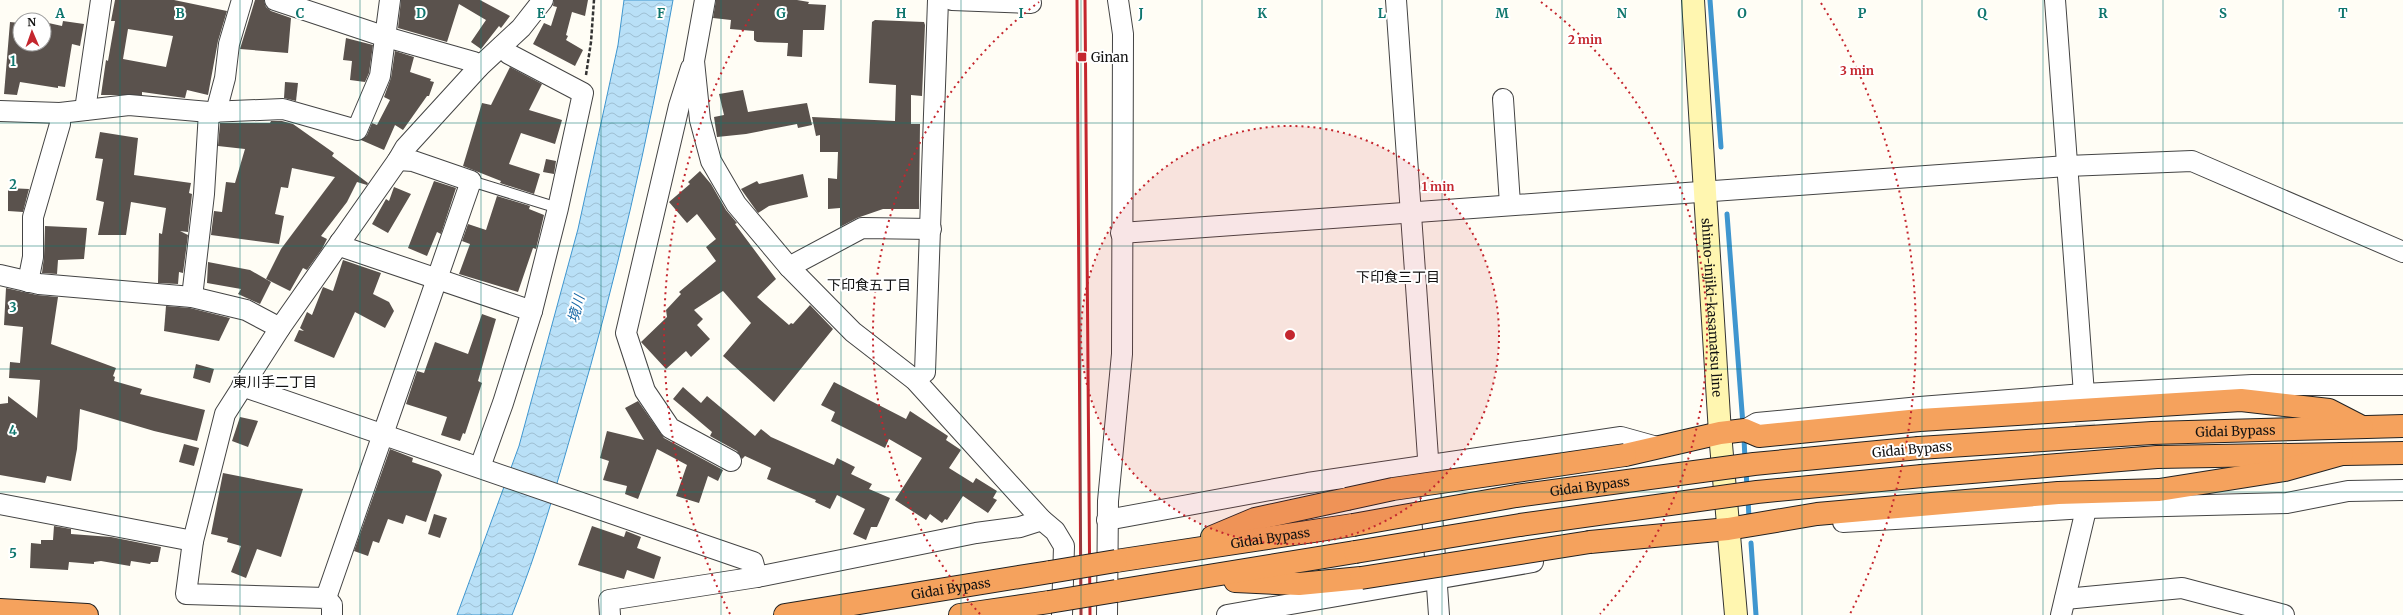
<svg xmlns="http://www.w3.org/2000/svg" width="2403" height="615" font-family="Merriweather,'Noto Sans JP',serif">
<defs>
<pattern id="water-waves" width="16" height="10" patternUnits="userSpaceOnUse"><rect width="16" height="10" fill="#b9e0f7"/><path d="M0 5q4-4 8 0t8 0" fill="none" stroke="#9ebfd3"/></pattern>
</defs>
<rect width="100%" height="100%" fill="#fffdf5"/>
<path fill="url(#water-waves)" stroke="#3f96cf" d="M624,0H673C648,141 616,280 576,417C557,484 538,551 512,615H457L519,446L578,229L618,45Z"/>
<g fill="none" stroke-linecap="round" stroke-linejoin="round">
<g stroke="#3f96cf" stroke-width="5">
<path d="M1710,0L1721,147"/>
<path d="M1727,214L1743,425"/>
<path d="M1744,438L1745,460"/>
<path d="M1746,470L1747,488"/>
<path d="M1748,498L1749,519"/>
<path d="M1751,543L1756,615"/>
</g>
</g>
<g fill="#5a524d" fill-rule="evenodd">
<path d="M115,0H174L227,11L218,41L208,95L187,90L185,98L142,92V95H101L106,60L108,61L115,21H111ZM128,29L173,36L166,67L123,59Z"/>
<path d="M255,0H264L266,7L271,11L291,18L288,53L240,49Z"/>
<path d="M401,0H480L510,16L501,28L499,26L481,49L471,42L486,20L459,4L447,42L398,28Z"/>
<path d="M554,0H588L585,16L572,12L566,35L568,36L566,40L583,50L575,66L533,44L544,23L551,26L557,7L553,6Z"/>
<path d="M716,0H797L809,2L808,4L826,5L824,30H803L802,57L787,56L788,43L757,42L754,40V31L730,29L731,20L713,18Z"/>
<path d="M875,20L924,22L925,25L922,96L911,95V124H920L919,209H883L857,218L840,227V208L828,209V178L837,179L838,152H820V135L816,136L812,117L895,121L896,85L869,83L872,22Z"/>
<path d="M63,21L84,24L80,46L72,44L65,87L58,86V88L20,82L17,95L4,94L10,22L20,23V44H44V22L62,26Z"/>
<path d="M346,38L373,45L369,73L365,82L350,80L352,61L343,60Z"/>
<path d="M395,51L414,57L410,72L431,79L430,81L434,82L429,96H427L403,130L395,125L384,150L361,140L367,135L372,123L377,125L390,100L384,97L391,78Z"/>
<path d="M510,67L542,84L529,110L562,120L555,144L521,133L509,164L540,174L534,194L500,183L501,181L463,166L482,103L491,105Z"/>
<path d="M285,82L298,83L296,101L284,98Z"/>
<path d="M743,90L748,112L807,103L812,125L798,128L797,124L746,134L717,137L714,117L724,115L719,94Z"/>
<path d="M271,121H282L293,124L334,153L332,156L368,183L367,185L357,182L347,202L321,236L327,239L322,249L307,270L303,268L290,291L266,279L281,249L335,177L292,168L288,188L281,187L275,214L284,216L279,244L211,235L214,211L222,212L226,182L235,183L245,149L218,146L220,123H270Z"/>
<path d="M100,132L138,138L134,175L191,183L189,193L192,194L188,232L180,231L188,235L183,273L179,272L178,284L158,283L159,233L162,234L166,208L131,202L126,235H98L104,202L96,200L103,159L95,158Z"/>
<path d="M546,159L556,161L554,174L543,172Z"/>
<path d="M700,171L711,184L726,210L737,223L735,224L776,279L757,297L789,325L791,323L793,324L810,305L833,329L774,402L723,356L751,323L723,291L694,310L703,319L697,325L710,339L691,357L686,351L666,369L641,342L667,317L666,310L681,294L679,292L716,261L706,247L716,239L697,214L687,223L669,202L690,184L688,182Z"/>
<path d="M803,174L808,197L769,206L758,213L741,189L757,181L759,184Z"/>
<path d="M434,181L456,188L441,234L437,232L427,256L408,248Z"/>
<path d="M394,187L411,194L388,233L372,224L386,199L389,201Z"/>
<path d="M8,188L29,189L23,212L8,211Z"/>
<path d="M497,196L530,206L529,209L544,215L536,249L533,248L518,292L459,274L470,244L462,241L468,224L486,230Z"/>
<path d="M45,226L87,228L84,259L58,260L57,274L42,273L44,257Z"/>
<path d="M343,260L381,273L373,294L389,302L394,311L385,328L355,312L334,358L294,341L299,330L304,331L300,328L307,312L312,315L323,287L333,291Z"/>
<path d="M208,262L250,270L271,282L260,304L238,294L241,289L207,283Z"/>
<path d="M6,288L37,295L58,297L51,344L116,368L113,376L115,377L114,381L142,389L140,394L205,410L197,441L154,431L80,409L77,449L71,481L47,476L45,483L0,475V404L8,403V396L37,418L40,380L9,378L10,362L20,363L23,327L4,325Z"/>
<path d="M166,306L190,308L230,318L219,341L164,331Z"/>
<path d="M482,314L496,319L478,381L482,383L465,434L463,433L460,441L441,435L447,417L406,404L417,371L424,373L435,342L468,354Z"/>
<path d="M196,364L214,369L210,383L193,378Z"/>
<path d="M834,382L906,419L910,411L948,436L946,440L961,450L949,468L973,483L976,478L997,491L993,498L997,500L988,513L963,496L947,520L945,519L942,523L930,514L926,520L895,500L922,458L889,439L885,448L831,421L835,412L821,405Z"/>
<path d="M683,387L701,403L707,396L755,436L761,429L771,437L834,465L837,458L855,467L851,474L872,484L869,489L890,498L877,527H871L866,540L853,534L865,509L837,495L830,509L815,502L816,500L767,479L771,468L745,456L742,459L737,451L710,436L712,432L673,399Z"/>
<path d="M638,401L664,438L723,470L718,481L708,476L699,503L676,496L687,465L657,449L638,499L625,494L627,486L603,480L609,461L600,458L607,431L644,440L625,408Z"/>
<path d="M240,417L258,421L248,447L232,441Z"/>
<path d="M184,444L199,448L194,466L179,462Z"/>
<path d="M390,449L413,458L412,462L439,471L442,475L426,522L406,515L403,524L388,519L379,543L373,541L368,556L354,551Z"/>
<path d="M223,473L303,489L281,557L257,549L246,578L231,572L241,546L227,542L228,538L211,534Z"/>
<path d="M434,514L447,518L440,538L428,534Z"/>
<path d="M54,526L71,529V534L111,537L161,547L158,562H151L150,564L131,561L130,566L101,561L94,562V564L69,562L68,570L30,568L31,543L41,544V540H53Z"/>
<path d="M592,526L624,537L626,531L641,537L637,548L661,557L654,579L627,570L624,579L578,565Z"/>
</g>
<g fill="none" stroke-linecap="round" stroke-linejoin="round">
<path stroke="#dbdad3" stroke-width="20" stroke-dasharray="20 10" stroke-linecap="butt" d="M2084,394L2088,501"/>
<defs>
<path id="lane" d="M471,181L558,208"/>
<g id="street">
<path d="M275,0L386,37L474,62L479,67"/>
<path d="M705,0L694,61L700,120L711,161L736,204L789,267L853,332L915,380L1042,520L1055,531L1064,546L1062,615"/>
<path d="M952,0L1031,3"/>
<path d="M1396,0L1439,615"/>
<path d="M2055,0L2084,394"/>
<path d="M691,68L679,106L626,333L645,391L670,428L731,461"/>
<path d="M1503,99L1510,204"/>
<path d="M85,110L101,0"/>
<path d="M0,111L60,113L129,105L209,112L283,109L357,130L380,76L390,0"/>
<path d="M216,112L225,78L229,44L242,0"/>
<path d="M1121,233L2067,166L2192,161L2403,252"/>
<path d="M340,242L346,248L532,311L558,208L583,93L509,54L502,46"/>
<path d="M789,267L862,228L931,229"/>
<path d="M0,275L39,284L192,297L246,310L280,328"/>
<path d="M28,282L33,257V217L60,124V113"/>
<path d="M192,297L204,194L209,112"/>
<path d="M915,380L925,372L938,0"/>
<path d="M242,386L753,562L757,577"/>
<path d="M1745,430L1757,423L1920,407L2084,394L2252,385H2403"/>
<path d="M480,467L503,403L532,311"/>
<path d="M0,504L193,541"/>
<path d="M1107,520L1308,483L1621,437L1657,447"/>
<path d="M1843,522L2086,508L2287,503L2348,491L2403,490"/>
<path d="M326,598L471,181L413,161L398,160"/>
<path d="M2065,599L2182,588L2284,615"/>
<path d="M332,615V605L326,598L186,594L193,541L225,414L280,328L398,160L405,148L479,67L521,28L543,0"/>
<path d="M610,615L609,600L757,577L976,533L1020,527L1042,520"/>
<path d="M1107,615L1108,501L1122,354L1123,34L1118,0"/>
<path d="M1227,615L1533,562"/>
<path d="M2061,615L2088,501"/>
</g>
<g id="secondary">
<path id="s1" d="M1693,0L1720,433L1736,615"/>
</g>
<g id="highway">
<path id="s2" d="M1919,448L2152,433L2403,426"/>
<path d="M1625,455L1720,433L1745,430L1759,436L1920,420L2241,400L2329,410L2362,427"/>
<path d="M1922,476L2157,457L2403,453"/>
<path d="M1212,537L1255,519L1347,499"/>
<path d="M1590,542L1728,529L1817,514L2058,493L2159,490L2285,470L2342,454"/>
<path id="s3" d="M1116,561L1353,525"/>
<path d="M1235,581L1299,584L1361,578"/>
<path d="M1116,591L1355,552"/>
<path d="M0,610L87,615"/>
<path id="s4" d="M785,615L1050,572"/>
<path d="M960,615L1049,602"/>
</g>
</defs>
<use href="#lane" stroke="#444" stroke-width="12"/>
<use href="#street" stroke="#444" stroke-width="22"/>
<use href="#secondary" stroke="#333" stroke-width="24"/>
<use href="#highway" stroke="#222" stroke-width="24"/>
<path stroke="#333" stroke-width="2.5" stroke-dasharray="4 2" stroke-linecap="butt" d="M586,75L591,42L594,0"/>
<use href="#lane" stroke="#fff" stroke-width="10"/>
<use href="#street" stroke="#fff" stroke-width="20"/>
<use href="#secondary" stroke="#fff6b0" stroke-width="22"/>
<use href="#highway" stroke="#f5a25d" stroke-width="22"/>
<g stroke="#c4262e" stroke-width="3">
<path d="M1077,0L1081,615"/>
<path d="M1085,0L1090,615"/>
</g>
<defs>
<g id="highway-bridge">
<path d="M1347,499L1393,489L1625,455"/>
<path id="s5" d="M1353,525L1516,496L1754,464L1919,448"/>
<path d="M1355,552L1520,525L1757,492L1922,476"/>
<path d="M1050,572L1116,561"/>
<path d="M1361,578L1590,542"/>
<path d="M1049,602L1116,591"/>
</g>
</defs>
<use href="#highway-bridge" stroke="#222" stroke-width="24" stroke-linecap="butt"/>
<use href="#highway-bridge" stroke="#f5a25d" stroke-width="22"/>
</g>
<path fill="none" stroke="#0f766e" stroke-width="1" stroke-opacity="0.55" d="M120,0V615M240,0V615M360,0V615M481,0V615M601,0V615M721,0V615M841,0V615M961,0V615M1081,0V615M1202,0V615M1322,0V615M1442,0V615M1562,0V615M1682,0V615M1802,0V615M1922,0V615M2043,0V615M2163,0V615M2283,0V615M0,123H2403M0,246H2403M0,369H2403M0,492H2403"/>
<circle cx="1290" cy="335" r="209" fill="#c4262e" fill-opacity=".12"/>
<g fill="none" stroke="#c4262e" stroke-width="2" stroke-dasharray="2 4">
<circle cx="1290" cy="335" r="209"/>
<path d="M980 614A417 417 0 0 1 1039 2M1541 2A417 417 0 0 1 1600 614"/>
<path d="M730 614A626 626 0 0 1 759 3M1821 3A626 626 0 0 1 1850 614"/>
</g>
<rect fill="#c4262e" stroke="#fff" stroke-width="1.5" x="1077" y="52" width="10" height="10" rx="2"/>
<g text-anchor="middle" stroke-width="4" stroke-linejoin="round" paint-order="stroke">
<g font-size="13" fill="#111" stroke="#fff" text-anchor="start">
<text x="1091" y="62">Ginan</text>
</g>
<g font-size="13" fill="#111" stroke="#fff">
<text dy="5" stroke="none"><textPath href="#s1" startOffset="308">shimo-injiki-kasamatsu line</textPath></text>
<text dy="5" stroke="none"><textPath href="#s2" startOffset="317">Gidai Bypass</textPath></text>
<text transform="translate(1912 449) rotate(-5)" y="5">Gidai Bypass</text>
<text dy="5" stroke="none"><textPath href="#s5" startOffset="240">Gidai Bypass</textPath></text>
<text dy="5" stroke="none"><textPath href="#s3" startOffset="156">Gidai Bypass</textPath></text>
<text dy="5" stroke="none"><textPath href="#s4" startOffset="168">Gidai Bypass</textPath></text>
</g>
<g font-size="14" fill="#111" stroke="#fff">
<text x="1398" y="282">下印食三丁目</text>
<text x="869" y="290">下印食五丁目</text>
<text x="275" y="387">東川手二丁目</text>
</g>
<g font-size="14" font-style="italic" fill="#1768a6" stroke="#fff">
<text transform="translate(576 309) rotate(-75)" y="5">境川</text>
</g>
</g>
<g font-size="13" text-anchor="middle" font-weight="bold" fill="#0f766e" stroke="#fff" stroke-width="4" stroke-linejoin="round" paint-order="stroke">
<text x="60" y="18">A</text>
<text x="180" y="18">B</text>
<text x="300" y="18">C</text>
<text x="421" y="18">D</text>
<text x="541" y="18">E</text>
<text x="661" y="18">F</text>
<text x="781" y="18">G</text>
<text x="901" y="18">H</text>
<text x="1021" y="18">I</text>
<text x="1141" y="18">J</text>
<text x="1262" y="18">K</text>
<text x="1382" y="18">L</text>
<text x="1502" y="18">M</text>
<text x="1622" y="18">N</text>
<text x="1742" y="18">O</text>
<text x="1862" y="18">P</text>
<text x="1982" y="18">Q</text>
<text x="2103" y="18">R</text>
<text x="2223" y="18">S</text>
<text x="2343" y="18">T</text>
<text x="13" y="66">1</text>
<text x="13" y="189">2</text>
<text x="13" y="312">3</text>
<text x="13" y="435">4</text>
<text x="13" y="558">5</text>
</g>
<circle cx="1290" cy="335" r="6" fill="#c4262e" stroke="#fff" stroke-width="2"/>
<g font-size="12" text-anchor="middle" font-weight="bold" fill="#c4262e" stroke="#fff" stroke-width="4" stroke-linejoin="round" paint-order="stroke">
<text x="1585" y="44">2 min</text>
<text x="1857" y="75">3 min</text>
<text x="1438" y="191">1 min</text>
</g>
<g transform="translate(32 32) rotate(358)"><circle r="19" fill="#ffffff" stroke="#a0a0a0"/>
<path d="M0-3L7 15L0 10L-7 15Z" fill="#c4262e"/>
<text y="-6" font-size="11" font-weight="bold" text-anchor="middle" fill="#111111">N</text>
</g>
</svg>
